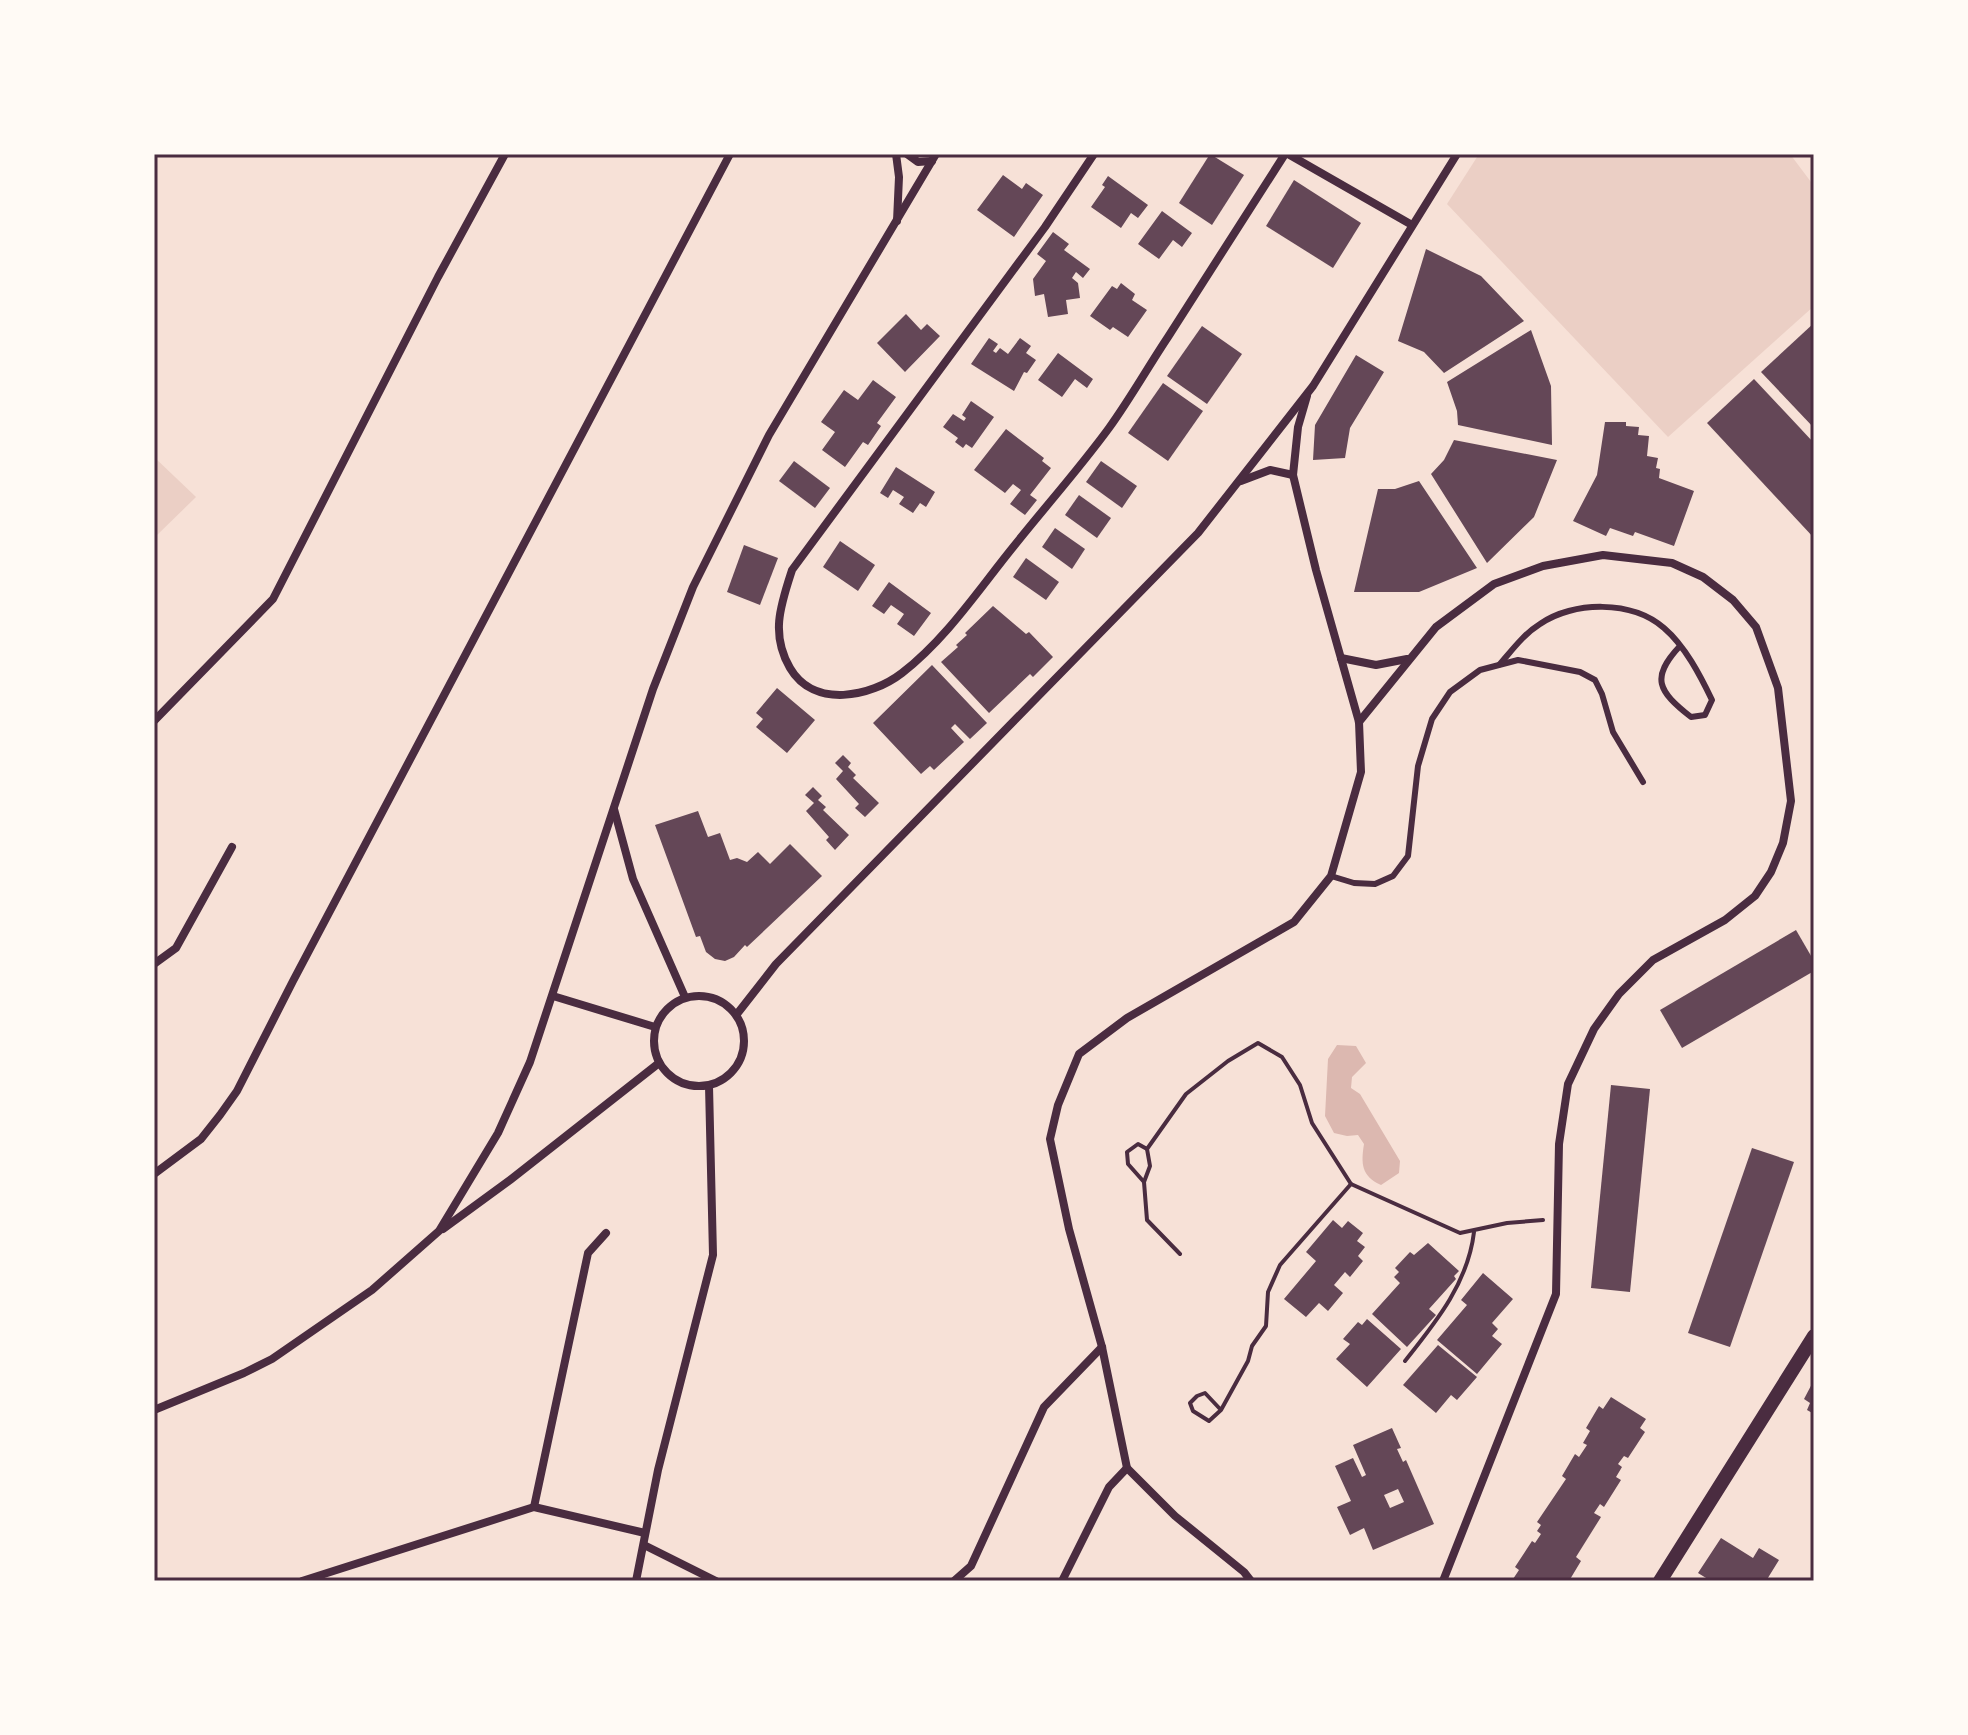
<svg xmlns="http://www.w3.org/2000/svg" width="1968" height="1735" font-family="Poppins,sans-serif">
<rect width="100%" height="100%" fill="#f7e1d7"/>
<g fill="#ebcfc5">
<path d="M1479,154H1790L1814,186V306L1668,437L1447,204Z"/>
<path d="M154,457L196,497L154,538Z"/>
</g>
<path fill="#dcb8b0" d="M1337,1045L1356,1046L1366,1063L1352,1077L1351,1088L1360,1094L1400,1161L1399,1173L1381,1185C1361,1176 1361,1163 1364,1144L1358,1135L1347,1136L1334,1133L1325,1116L1328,1059Z"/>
<g fill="#644757" fill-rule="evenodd">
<path d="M1210,154L1244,175L1212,225L1179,203Z"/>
<path d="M1003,175L1022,189L1026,183L1043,195L1014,237L977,210Z"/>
<path d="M1108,176L1148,205L1138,218L1131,213L1121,228L1091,207L1105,187L1102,185Z"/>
<path d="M1294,180L1361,223L1333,268L1266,226Z"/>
<path d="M1162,211L1192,233L1182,247L1173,240L1159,259L1138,244Z"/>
<path d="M1053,232L1069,244L1064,250L1090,269L1083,278L1076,272L1072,278L1078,283L1080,298L1066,300L1068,314L1048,317L1044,294L1035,296L1033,279L1046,261L1037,254Z"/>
<path d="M1426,249L1481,276L1524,321L1444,373L1424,352L1398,341Z"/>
<path d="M1121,283L1135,294L1132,300L1147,310L1128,337L1113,327L1110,330L1090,316L1112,286L1117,289Z"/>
<path d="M906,314L921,330L927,324L940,336L905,372L877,343Z"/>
<path d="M1814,323V428L1761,372Z"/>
<path d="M1202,326L1242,354L1207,404L1167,376Z"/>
<path d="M1531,330L1551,386L1552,445L1458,425L1457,411L1447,382Z"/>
<path d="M989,338L998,344L993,351L996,353L1000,348L1008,354L1020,338L1031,346L1026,353L1036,360L1027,373L1024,372L1014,391L971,364Z"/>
<path d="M1058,353L1093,379L1087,388L1075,379L1062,397L1038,380Z"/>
<path d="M1356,355L1384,372L1350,428L1345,458L1313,460L1315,425Z"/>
<path d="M1754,379L1814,443V538L1707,423Z"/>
<path d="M873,380L896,397L877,423L881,426L868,445L863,442L845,467L822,450L835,432L821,422L844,390L858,400Z"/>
<path d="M1163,383L1203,411L1168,461L1128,433Z"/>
<path d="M971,401L994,417L972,448L966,444L963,448L955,442L958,438L943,427L953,414L964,421L966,418L962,415Z"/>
<path d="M1605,422H1626V426L1639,427L1638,435L1649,436L1647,456L1658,458L1656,468L1660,469L1659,478L1694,491L1674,546L1635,532L1633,536L1610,528L1606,536L1573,521L1597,475Z"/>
<path d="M1006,429L1044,458L1042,461L1051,468L1030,495L1037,500L1025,515L1010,504L1021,490L1013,484L1005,493L974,470Z"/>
<path d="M1454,440L1557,460L1534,517L1487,563L1431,474L1444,460Z"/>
<path d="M794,461L830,488L815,508L779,481Z"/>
<path d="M1101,461L1137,486L1122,508L1086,482Z"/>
<path d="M896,467L935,492L926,507L920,503L913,513L899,504L904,497L893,490L888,498L880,493Z"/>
<path d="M1419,481L1477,568L1419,592H1354L1378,489H1395Z"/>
<path d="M1079,495L1111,518L1097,538L1065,515Z"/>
<path d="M1055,528L1085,549L1072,569L1042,547Z"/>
<path d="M840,541L875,565L858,591L823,567Z"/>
<path d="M744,545L778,558L760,605L727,592Z"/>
<path d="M1026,558L1059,582L1046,600L1013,577Z"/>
<path d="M889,582L931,613L914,636L897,624L904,614L891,605L884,614L872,606Z"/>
<path d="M993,606L1026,634L1029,632L1053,657L1033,677L1030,674L989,713L941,662L958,647L956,645L967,635L965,633Z"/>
<path d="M932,665L987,723L970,739L955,724L951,728L964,742L934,770L930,766L921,774L873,723Z"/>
<path d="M777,688L815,720L787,753L756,727L763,719L756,713Z"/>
<path d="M843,755L851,763L848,767L856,775L853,778L879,803L865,817L855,808L859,804L836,779L843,771L835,763Z"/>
<path d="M813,787L822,796L818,800L826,807L823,810L849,835L835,850L826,840L829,837L806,811L814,803L805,795Z"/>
<path d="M698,811L708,837L720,833L730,860L737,858L747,862L758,852L770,864L790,844L822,876L747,947L745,945L734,957L725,961L715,959L706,952L700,936L696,937L655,825Z"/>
<path d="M1796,930L1814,961V971L1682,1048L1660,1010Z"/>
<path d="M1611,1085L1650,1089L1630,1292L1591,1288Z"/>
<path d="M1752,1148L1794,1162L1730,1347L1688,1333Z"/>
<path d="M1333,1220L1342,1228L1348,1221L1363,1233L1357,1241L1365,1247L1358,1256L1363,1261L1350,1277L1345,1272L1334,1285L1343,1293L1328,1311L1319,1303L1306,1317L1284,1299L1316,1261L1306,1252Z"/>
<path d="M1428,1243L1459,1271L1454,1276L1456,1279L1429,1309L1436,1315L1407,1347L1372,1314L1400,1283L1394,1277L1399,1272L1395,1268L1410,1252L1414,1255Z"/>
<path d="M1483,1273L1513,1299L1492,1323L1498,1329L1492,1336L1502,1344L1477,1374L1437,1340L1467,1305L1461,1300Z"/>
<path d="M1367,1319L1401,1349L1367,1387L1336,1359L1350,1344L1343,1339L1358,1322L1362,1325Z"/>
<path d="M1438,1345L1477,1377L1457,1400L1451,1395L1436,1413L1403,1385Z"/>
<path d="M1814,1380V1414L1807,1410L1810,1403L1804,1399Z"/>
<path d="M1611,1397L1646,1419L1640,1428L1645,1432L1628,1458L1624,1456L1618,1464L1622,1467L1616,1477L1621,1480L1604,1507L1600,1504L1594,1513L1601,1517L1576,1557L1581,1561L1569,1581H1517L1513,1579L1519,1570L1515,1567L1532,1541L1535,1543L1541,1534L1537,1531L1541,1525L1537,1522L1566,1479L1562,1476L1575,1454L1579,1457L1587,1445L1583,1443L1590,1431L1586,1428L1599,1406L1603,1409Z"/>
<path d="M1392,1428L1401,1448L1397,1449L1403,1462L1406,1460L1434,1524L1373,1550L1364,1528L1350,1535L1337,1507L1351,1501L1335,1466L1353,1458L1362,1477L1366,1475L1353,1445ZM1398,1489L1404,1502L1390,1508L1384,1495Z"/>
<path d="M1721,1538L1753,1558L1759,1548L1779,1560L1766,1581H1711L1698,1573Z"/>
</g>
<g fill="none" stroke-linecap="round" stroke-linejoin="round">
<g stroke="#4a2c40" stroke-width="4">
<path d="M1144,1182L1128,1164L1127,1152L1138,1144L1147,1149"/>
<path d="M1180,1254L1147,1220L1144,1182L1150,1166L1147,1149L1186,1094L1228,1061L1258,1043L1282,1057L1300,1085L1312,1123L1351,1184L1460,1233L1507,1223L1543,1220"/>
<path d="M1405,1361C1436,1322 1468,1283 1474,1232"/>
<path d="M1221,1410L1205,1393L1197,1396L1190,1403L1193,1411L1209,1421L1221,1410L1248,1361L1252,1346L1266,1326L1268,1292L1280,1265L1351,1184"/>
</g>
<g stroke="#4a2c40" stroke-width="6">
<path d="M1500,664C1513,649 1524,634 1540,624C1573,601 1632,600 1664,628C1685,646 1700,675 1712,700L1705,715L1691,717C1658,691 1650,678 1680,646"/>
<path d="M1331,876L1354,883L1375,884L1393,876L1408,856L1418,766L1432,719L1450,692L1480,670L1518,660L1580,672L1595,680L1602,694L1613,732L1643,782"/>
</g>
<g stroke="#4a2c40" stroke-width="8">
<path d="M896,154L899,177L897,221"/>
<path d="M907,154L918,162L932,161"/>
<path d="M1094,154L1045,227L792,570C781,604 770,634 790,668C814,709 871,697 902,673C947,638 979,589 1014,546C1045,507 1079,469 1109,428C1130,399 1148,367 1168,337C1207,276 1246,215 1285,154"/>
<path d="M1288,154L1412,225"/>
<path d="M1241,481L1270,470L1293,475"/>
<path d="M1341,658L1376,665L1407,659"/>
<path d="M154,721L273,599L438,277L505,154"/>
<path d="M1359,722L1436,627L1494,584L1543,566L1603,555L1672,563L1703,577L1733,600L1756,627L1778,688L1791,801L1783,843L1771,872L1755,896L1725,920L1653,960L1619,994L1594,1029L1568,1084L1559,1144L1556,1294L1443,1581"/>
<path d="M614,809L633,879L685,997"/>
<path d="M154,964L176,948L232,847"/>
<circle cx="699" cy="1041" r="45"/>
<path d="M553,996L655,1027"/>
<path d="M737,1014L776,964L1198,533L1313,386L1457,154"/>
<path d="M154,1174L201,1139L220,1115L237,1091L293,981L730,154"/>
<path d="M443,1229L510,1180L659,1063"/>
<path d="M154,1410L244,1373L272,1359L372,1290L439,1231L498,1133L530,1062L653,689L693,587L769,435L936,154"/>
<path d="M534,1507L588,1253L606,1233"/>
<path d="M644,1545L716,1581"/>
<path d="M302,1581L534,1507L645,1533"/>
<path d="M636,1581L658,1470L713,1255L709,1086"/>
<path d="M954,1581L971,1566L1044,1407L1102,1347"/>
<path d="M1062,1581L1109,1487L1127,1468"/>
<path d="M1251,1581L1244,1572L1175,1516L1127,1468L1102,1347L1069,1229L1050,1139L1058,1105L1079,1054L1127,1018L1294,922L1331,876L1361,772L1359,722L1316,570L1293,475L1298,427L1307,396"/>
</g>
<path stroke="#4a2c40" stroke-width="14" d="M1660,1581L1814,1336"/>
</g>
<rect width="1968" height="1735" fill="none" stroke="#fffaf5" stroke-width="312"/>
<rect x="156" y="156" width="1656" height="1423" fill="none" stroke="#4a2c40" stroke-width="3"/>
</svg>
